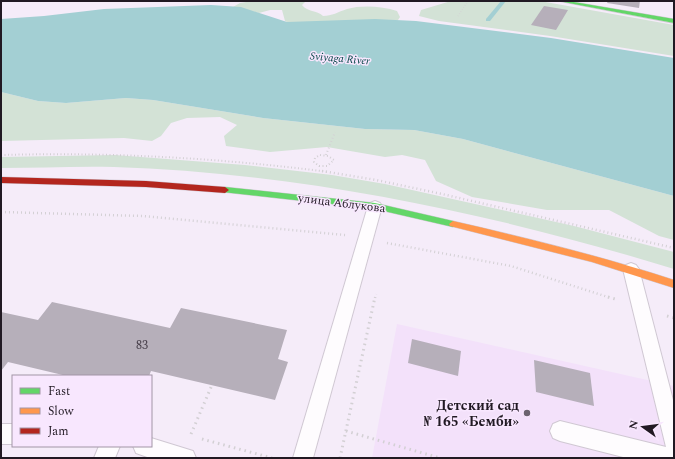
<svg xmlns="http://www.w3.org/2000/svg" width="675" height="459" font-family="Spectral,serif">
<rect width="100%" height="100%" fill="#f5ecf9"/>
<path fill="#f3e1fa" d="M397,324L674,386V458H372Z"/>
<g fill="#d3e2d6">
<path d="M252,1H306L302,5C307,12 317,10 323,16C332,16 338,12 347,9C361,5 382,6 397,11L400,17L398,20L389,22L289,23L285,21L282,10H270L259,13L233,7L240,3Z"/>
<path d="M451,1H540L674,25V56L550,36L439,21L419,16L421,10Z"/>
<path d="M1,92L38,101L66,103L126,98L153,100L263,118L365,129L414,130L463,139L674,196V240L659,236L609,210H547L472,197L436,181L425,160L402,155L385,157L327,147L270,152L226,146L224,136L237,125L220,117L187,118L171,123L161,136L152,141L124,138L1,141Z"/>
<path d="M115,155L245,165L332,175L385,184L574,226L674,252V269C496,214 301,173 114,167C77,166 39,168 1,168V157Z"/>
</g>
<path fill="#a3cfd3" d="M211,5L241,7L287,22L375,19L416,21L551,38L674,58V196L463,139L414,130L365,129L263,118L153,100L126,98L66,103L38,101L1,92V19L44,16L104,9Z"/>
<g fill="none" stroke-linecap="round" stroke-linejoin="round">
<path fill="#a3cfd3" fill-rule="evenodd" d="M501,1H506L490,21H486V19Z"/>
</g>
<g fill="#b6afba">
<path d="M608,1H640L639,8L607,3Z"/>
<path d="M544,6L568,10L556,30L531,25Z"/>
<path d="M52,302L170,328L181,308L287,330L278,359L288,362L275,400L151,371L149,376H67L8,362L1,371V312L38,320Z"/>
<path d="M412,339L461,351L458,376L408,363Z"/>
<path d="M534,360L590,373L594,406L536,392Z"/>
</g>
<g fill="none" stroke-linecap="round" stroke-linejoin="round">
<defs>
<g id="lane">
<path d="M375,201L380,203L382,206L313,458H293L368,206L370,203Z"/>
<path d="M631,263L636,265L639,269L674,404V458H627L560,441L553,438L550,431L553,424L560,421L666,447L623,269L626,265Z"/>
<rect x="1" y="424" width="12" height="20"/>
<path d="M151,438L193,451L196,458H150L136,453L133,446H151Z"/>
<path d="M99,446H120L115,458H94Z"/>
</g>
<g id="fast">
<path d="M558,1H568L674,19V23Z"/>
<path d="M225,187L375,203L453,221L457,224L453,227L375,209L222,192L221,190L222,188Z"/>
</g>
<path id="slow" d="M453,221C527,238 601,256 674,280V288L592,262L450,226L449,224Z"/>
<path id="jam" d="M1,177L146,181L225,187L229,190L225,193L146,187L1,183Z"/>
</defs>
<use href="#lane" stroke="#d0c8d3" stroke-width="2"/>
<use href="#fast" stroke="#d0c8d3" stroke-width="1"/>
<use href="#slow" stroke="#d0c8d3" stroke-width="1"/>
<use href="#jam" stroke="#d0c8d3" stroke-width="1"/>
<path stroke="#d3d0d4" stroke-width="1.5" stroke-dasharray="0.5 2" stroke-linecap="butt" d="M458,16L468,1"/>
<g stroke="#d3d0d4" stroke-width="2" stroke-dasharray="1 2.5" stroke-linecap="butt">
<path d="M1,155C111,152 220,158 329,172"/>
<path d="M320,155L328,156L334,160L327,166H319L314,162L315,158Z"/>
<path d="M326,155L335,132"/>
</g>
<g stroke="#d3d0d4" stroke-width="2.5" stroke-dasharray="1 3" stroke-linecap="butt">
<path d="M322,171L376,180L442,194L674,248"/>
<path d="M1,212L143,216L345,235"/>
<path d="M387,243L511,266L611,298"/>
<path d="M375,298L376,294"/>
</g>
<g stroke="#d3d0d4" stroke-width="3" stroke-dasharray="1.5 4" stroke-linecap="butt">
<path d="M608,297L615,299"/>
<path d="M667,316L674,318"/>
<path d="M346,431L440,458"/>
<path d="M191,434L212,385"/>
<path d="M202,439L272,458"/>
<path d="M340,458L375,297"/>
</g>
<use href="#lane" fill="#fefcfe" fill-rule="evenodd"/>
<use href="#fast" fill="#63d668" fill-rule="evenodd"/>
<use href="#slow" fill="#ff974d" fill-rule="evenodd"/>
<use href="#jam" fill="#b3261e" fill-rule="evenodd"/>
</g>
<circle fill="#6b636e" stroke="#f8e7fe" stroke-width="1.5" cx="527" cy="413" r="4"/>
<g text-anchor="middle" stroke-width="3" stroke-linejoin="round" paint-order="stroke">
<g font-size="11" font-style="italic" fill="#064647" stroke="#f8e7fe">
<text transform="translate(340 58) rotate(5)" y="4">Sviyaga River</text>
</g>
<g font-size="12" fill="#211923" stroke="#f8e7fe">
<text transform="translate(342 203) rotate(7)" y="4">улица Аблукова</text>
</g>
<g font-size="12" fill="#463e49">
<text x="142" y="349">83</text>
</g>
<g font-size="14" font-weight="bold" fill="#211923" stroke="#f8e7fe" text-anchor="end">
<text x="519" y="410">Детский сад<tspan x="519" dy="16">№ 165 «Бемби»</tspan></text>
</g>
</g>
<rect width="675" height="459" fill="none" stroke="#211923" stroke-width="4"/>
<rect x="12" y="375" width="140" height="72" fill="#f8e7fe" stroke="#a295a6"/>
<rect x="20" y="388" width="20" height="6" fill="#63d668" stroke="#a295a6"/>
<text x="48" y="395" font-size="12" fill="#211923">Fast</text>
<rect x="20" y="408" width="20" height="6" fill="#ff974d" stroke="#a295a6"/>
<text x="48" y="415" font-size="12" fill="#211923">Slow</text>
<rect x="20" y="428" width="20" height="6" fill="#b3261e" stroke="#a295a6"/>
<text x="48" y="435" font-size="12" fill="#211923">Jam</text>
<g transform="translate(643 427) rotate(284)" stroke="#f8e7fe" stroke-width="3" paint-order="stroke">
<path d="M0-3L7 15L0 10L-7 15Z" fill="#211923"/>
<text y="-6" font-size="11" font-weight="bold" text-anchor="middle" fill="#211923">N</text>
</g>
</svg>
